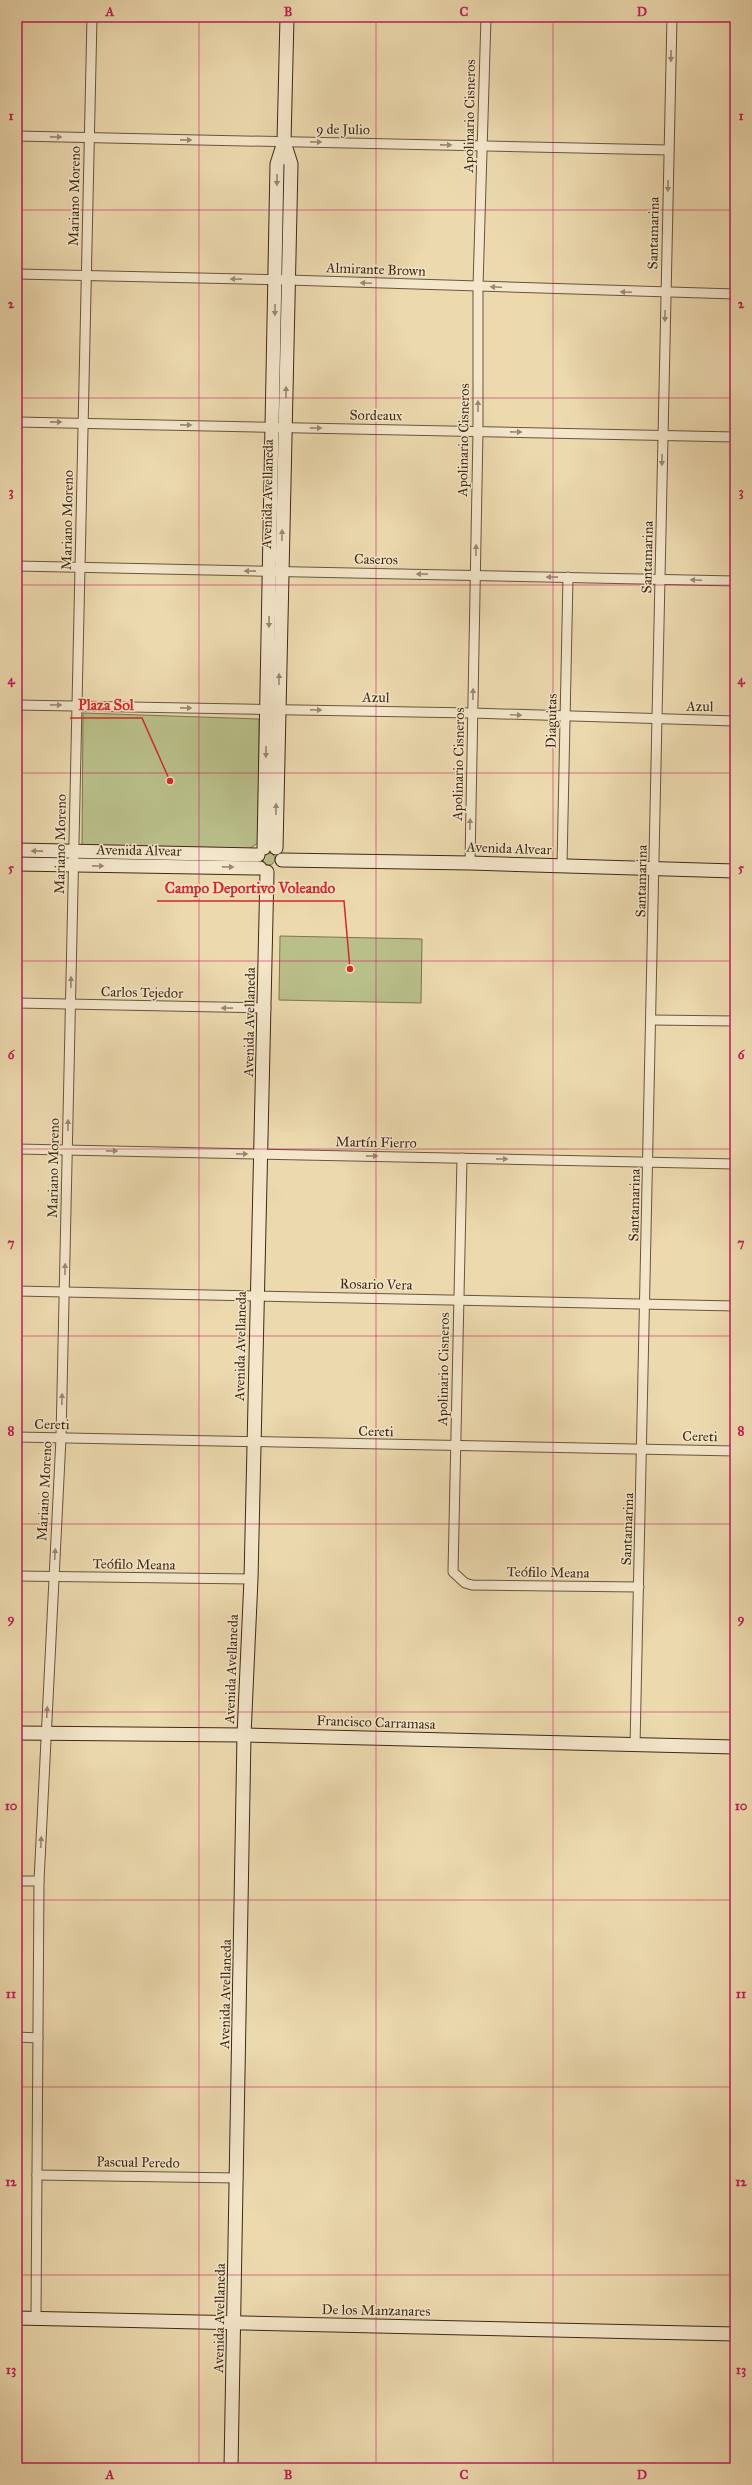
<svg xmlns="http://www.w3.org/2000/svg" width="752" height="2485" font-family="'IM FELL Great Primer',serif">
<rect width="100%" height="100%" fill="#ecd9ae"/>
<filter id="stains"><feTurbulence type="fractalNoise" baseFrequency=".005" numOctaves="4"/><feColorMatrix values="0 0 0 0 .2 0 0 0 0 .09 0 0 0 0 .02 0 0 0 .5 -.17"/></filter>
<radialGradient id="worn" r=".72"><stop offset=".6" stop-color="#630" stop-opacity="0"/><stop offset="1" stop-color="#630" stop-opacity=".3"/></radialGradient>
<g fill="#b9bf89" stroke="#7c744f">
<path d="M282,155H287L284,273L279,272Z"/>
<path d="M83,713L259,719L258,843L246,851L82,845Z"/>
<circle cx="269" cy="859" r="6"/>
<path d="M280,936L422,939L421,1003L279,1000Z"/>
</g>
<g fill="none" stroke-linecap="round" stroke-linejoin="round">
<defs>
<g id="street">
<path d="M17,136L669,150"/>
<path d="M17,274L288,280L735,294"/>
<path d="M17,422L735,437"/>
<path d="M17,566L735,581"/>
<path d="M17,705L472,713L735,721"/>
<path d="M470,863L478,431V286L486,17"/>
<path d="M562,865L568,577"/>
<path d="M17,1003L266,1008"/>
<path d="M652,1020L735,1021"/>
<path d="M17,1149L735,1164"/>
<path d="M462,1158L453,1572L465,1583L472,1585L639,1587"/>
<path d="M17,1291L735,1306"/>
<path d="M17,1437L735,1451"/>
<path d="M17,1576L251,1579"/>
<path d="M635,1746L672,17"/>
<path d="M17,1881H39"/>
<path d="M17,2037L38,2038"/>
<path d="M37,2175L238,2178"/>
<path d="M36,2319L39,1881L61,1438L92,17"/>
</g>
<g id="secondary">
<path d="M264,848L277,164L284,142L287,17"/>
<path d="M276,848L291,164L284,142"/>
<path d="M17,850L258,855"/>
<path d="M282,860L470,863L735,871"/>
<path d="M17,864L260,868"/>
<path d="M17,1733L244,1735L735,1747"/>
<path d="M17,2318L735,2334"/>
<path d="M231,2468L244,1735L251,1579L267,872"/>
</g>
</defs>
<use href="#street" stroke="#6a553b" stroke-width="11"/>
<use href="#secondary" stroke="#3f2915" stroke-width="15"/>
<use href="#street" stroke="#f3e6ca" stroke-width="9"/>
<use href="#secondary" stroke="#f3e6ca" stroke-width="13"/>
</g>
<defs><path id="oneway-solid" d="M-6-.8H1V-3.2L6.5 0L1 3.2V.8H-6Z"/></defs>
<g fill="#998870">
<use href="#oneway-solid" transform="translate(671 56) rotate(91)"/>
<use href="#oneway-solid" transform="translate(56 137) rotate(1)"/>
<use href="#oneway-solid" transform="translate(186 140) rotate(1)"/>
<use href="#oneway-solid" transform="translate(316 142) rotate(1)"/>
<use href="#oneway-solid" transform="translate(446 145) rotate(1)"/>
<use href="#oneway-solid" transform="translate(277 180) rotate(91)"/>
<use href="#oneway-solid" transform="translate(668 186) rotate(91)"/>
<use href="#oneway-solid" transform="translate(236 279) rotate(-179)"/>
<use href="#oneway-solid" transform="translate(366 283) rotate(-178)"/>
<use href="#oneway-solid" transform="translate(496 287) rotate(-178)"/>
<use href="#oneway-solid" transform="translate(626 292) rotate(-178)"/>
<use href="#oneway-solid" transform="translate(275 310) rotate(91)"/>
<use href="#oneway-solid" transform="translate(665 316) rotate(91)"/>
<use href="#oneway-solid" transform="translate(286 392) rotate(-89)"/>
<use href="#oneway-solid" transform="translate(478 406) rotate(-90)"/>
<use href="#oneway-solid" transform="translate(56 422) rotate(1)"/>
<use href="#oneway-solid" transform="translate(186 425) rotate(1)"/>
<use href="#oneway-solid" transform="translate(316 428) rotate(1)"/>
<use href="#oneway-solid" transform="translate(516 432) rotate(1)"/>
<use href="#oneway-solid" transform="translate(662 460) rotate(91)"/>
<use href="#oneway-solid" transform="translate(282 535) rotate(-89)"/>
<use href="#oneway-solid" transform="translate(476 550) rotate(-89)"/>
<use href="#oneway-solid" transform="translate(250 571) rotate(-179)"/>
<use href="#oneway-solid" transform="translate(422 574) rotate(-179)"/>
<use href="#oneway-solid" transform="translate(552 577) rotate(-179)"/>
<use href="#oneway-solid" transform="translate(696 580) rotate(-178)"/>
<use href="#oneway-solid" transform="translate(269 622) rotate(91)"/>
<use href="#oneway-solid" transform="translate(279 679) rotate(-89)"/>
<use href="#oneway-solid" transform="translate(473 694) rotate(-89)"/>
<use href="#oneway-solid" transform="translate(56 705) rotate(1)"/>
<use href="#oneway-solid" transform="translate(186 708) rotate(1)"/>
<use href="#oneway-solid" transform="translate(316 710) rotate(1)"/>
<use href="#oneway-solid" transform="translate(516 715) rotate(2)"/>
<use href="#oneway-solid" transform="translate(266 752) rotate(91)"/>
<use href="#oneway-solid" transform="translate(276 809) rotate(-89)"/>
<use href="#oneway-solid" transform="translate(470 824) rotate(-89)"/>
<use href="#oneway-solid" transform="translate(37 851) rotate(-179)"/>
<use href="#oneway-solid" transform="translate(98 866) rotate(1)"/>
<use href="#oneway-solid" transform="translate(228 867) rotate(1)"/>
<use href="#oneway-solid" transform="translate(71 982) rotate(-89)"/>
<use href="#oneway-solid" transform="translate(227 1008) rotate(-179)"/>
<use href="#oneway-solid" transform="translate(68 1125) rotate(-89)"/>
<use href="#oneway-solid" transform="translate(112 1151) rotate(1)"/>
<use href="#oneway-solid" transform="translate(242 1154) rotate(1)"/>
<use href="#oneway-solid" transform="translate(372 1156) rotate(1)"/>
<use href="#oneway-solid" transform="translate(502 1159) rotate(1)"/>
<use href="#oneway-solid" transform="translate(65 1269) rotate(-89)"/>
<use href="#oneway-solid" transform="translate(62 1399) rotate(-89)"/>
<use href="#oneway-solid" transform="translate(55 1554) rotate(-87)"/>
<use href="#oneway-solid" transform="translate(47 1712) rotate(-87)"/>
<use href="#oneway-solid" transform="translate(41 1842) rotate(-87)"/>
</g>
<path fill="none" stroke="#c2185b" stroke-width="1" stroke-opacity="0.55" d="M199,17V2468M376,17V2468M553,17V2468M17,210H735M17,398H735M17,585H735M17,773H735M17,961H735M17,1149H735M17,1336H735M17,1524H735M17,1712H735M17,1900H735M17,2087H735M17,2275H735"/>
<g text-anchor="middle" stroke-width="3" stroke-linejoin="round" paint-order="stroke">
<g font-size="14" fill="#3f2915" stroke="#f3e6ca">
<text transform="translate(469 116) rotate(-89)" y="5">Apolinario Cisneros</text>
<text transform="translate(343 129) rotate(1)" y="5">9 de Julio</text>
<text transform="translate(74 196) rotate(-89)" y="5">Mariano Moreno</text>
<text transform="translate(653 233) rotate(-89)" y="5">Santamarina</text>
<text transform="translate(376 269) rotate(2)" y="5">Almirante Brown</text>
<text transform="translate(376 415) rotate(1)" y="5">Sordeaux</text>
<text transform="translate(463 440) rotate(-89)" y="5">Apolinario Cisneros</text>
<text transform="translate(267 494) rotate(-89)" y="5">Avenida Avellaneda</text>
<text transform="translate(67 520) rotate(-89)" y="5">Mariano Moreno</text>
<text transform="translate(647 557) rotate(-89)" y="5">Santamarina</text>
<text transform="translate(376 559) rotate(1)" y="5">Caseros</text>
<text transform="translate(376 697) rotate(1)" y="5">Azul</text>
<text transform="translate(700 706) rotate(1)" y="5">Azul</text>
<text transform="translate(551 721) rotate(-89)" y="5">Diaguitas</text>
<text transform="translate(458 764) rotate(-89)" y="5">Apolinario Cisneros</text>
<text transform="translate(60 844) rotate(-89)" y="5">Mariano Moreno</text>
<text transform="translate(509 848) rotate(2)" y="5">Avenida Alvear</text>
<text transform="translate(139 850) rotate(1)" y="5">Avenida Alvear</text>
<text transform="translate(641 881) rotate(-89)" y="5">Santamarina</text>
<text transform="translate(142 992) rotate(1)" y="5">Carlos Tejedor</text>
<text transform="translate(249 1022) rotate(-89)" y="5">Avenida Avellaneda</text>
<text transform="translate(376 1142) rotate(1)" y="5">Martín Fierro</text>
<text transform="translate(53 1168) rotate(-89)" y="5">Mariano Moreno</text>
<text transform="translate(634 1205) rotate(-89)" y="5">Santamarina</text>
<text transform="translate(376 1284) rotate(1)" y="5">Rosario Vera</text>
<text transform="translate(240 1346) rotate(-89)" y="5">Avenida Avellaneda</text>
<text transform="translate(443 1369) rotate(-89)" y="5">Apolinario Cisneros</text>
<text transform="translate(52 1424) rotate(1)" y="5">Cereti</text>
<text transform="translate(376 1431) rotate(1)" y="5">Cereti</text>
<text transform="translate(700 1436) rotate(1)" y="5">Cereti</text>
<text transform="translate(44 1491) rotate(-87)" y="5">Mariano Moreno</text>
<text transform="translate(627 1529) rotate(-88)" y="5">Santamarina</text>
<text transform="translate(134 1564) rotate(1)" y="5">Teófilo Meana</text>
<text transform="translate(548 1572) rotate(1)" y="5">Teófilo Meana</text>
<text transform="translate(231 1669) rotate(-88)" y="5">Avenida Avellaneda</text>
<text transform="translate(376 1722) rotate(2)" y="5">Francisco Carramasa</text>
<text transform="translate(225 1994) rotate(-89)" y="5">Avenida Avellaneda</text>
<text transform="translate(138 2162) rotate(1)" y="5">Pascual Peredo</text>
<text transform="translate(376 2310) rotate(1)" y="5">De los Manzanares</text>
<text transform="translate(219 2318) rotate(-89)" y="5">Avenida Avellaneda</text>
</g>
</g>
<path fill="none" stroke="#d62828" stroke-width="1.5" d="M170 781L142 718H70M350 969L344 901H157"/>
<g fill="#d62828" stroke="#f3e6ca" stroke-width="1.5">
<circle cx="170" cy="781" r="4"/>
<circle cx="350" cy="969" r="4"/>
</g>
<g font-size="15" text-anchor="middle" font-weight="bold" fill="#d62828" stroke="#f3e6ca" stroke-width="3" stroke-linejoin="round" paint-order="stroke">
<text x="106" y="710">Plaza Sol</text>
<text x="250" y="893">Campo Deportivo Voleando</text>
</g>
<rect width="752" height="2485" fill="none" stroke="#ecd9ae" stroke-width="44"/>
<rect x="22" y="22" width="708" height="2441" fill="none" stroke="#c2185b" stroke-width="1.5"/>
<g font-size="13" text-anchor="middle" font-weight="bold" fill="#c2185b">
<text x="110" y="16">A</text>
<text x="288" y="16">B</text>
<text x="464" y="16">C</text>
<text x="642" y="16">D</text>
<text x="11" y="120">1</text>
<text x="741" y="120">1</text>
<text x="11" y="308">2</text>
<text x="741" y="308">2</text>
<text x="11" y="496">3</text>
<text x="741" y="496">3</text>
<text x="11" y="684">4</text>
<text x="741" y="684">4</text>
<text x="11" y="872">5</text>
<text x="741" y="872">5</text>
<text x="11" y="1059">6</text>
<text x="741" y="1059">6</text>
<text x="11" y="1247">7</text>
<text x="741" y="1247">7</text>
<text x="11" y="1435">8</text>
<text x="741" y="1435">8</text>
<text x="11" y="1623">9</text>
<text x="741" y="1623">9</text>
<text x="11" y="1810">10</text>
<text x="741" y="1810">10</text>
<text x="11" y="1998">11</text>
<text x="741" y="1998">11</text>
<text x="11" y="2186">12</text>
<text x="741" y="2186">12</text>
<text x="11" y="2374">13</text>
<text x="741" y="2374">13</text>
<text x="110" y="2479">A</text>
<text x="288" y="2479">B</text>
<text x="464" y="2479">C</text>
<text x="642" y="2479">D</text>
</g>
<rect width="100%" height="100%" filter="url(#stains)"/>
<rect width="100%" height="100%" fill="url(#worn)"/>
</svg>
